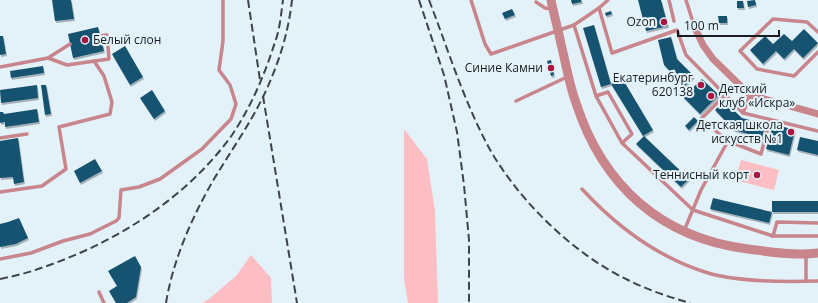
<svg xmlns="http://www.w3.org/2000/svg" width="818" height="303" font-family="'Open Sans',sans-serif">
<defs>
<filter id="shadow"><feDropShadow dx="1" dy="2" stdDeviation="0" flood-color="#0004"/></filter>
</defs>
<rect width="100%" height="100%" fill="#e3f1f9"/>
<g fill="#fdbec3">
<path d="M404,129L427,159L435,211L438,303H408L404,279Z"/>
<path d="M741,160L779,170L774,190L735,180Z"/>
<path d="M251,255L271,278L272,303H202L209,299L236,276Z"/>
</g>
<g fill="#17536f" filter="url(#shadow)">
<path d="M52,0H71L74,19L55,21Z"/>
<path d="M571,0H581L582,2L572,4Z"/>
<path d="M638,0H661L668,26L646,31Z"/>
<path d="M755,0L756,5L748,7L747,1Z"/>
<path d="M737,1H743L744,8H737Z"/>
<path d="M512,9L515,15L505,19L502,13Z"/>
<path d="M611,11L612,14L606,16L605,13Z"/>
<path d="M718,16H727V23H719Z"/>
<path d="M594,25L611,84L601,87L583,28Z"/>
<path d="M98,27L104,51L73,58L68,34Z"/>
<path d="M804,29L818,43L803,58L794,49L784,59L776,51L763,64L750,50L765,36L773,44L784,34L792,41Z"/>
<path d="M0,36H3L6,54L0,55Z"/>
<path d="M671,37L677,59L694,76L685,86L664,65L658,40Z"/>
<path d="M125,46L143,77L130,85L112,54Z"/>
<path d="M551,60L554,75L551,76L547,61Z"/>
<path d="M43,66L44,73L11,78L10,71Z"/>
<path d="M622,78L653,130L643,136L611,84Z"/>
<path d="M702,79L719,95L700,114L683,97Z"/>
<path d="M37,85L38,98L1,103L0,90Z"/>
<path d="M41,85H46L51,114L45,115Z"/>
<path d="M152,90L165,111L154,119L140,98Z"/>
<path d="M724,101L742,118L765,124L762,138L734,130L715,110Z"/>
<path d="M37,109L39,122L5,127V122L0,123V112H3L4,114Z"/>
<path d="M694,117L698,121L689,130L685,126Z"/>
<path d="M773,124L795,130L789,155L766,149Z"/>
<path d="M644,136L689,179L681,187L636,144Z"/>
<path d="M800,137L818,141V155L797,150Z"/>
<path d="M18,138L24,182L14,184L13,177L0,178V141Z"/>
<path d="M95,159L102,171L80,183L74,171Z"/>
<path d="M713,198L772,212L769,223L710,209Z"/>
<rect x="772" y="201" width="46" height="11"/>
<path d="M19,218L28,238L16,244L0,247V224L8,222Z"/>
<path d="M135,256L141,267L136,297L127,303H116L109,291L117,286L108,271Z"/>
</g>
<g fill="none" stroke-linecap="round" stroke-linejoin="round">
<g stroke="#c8858b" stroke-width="3.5">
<path d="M471,0L485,44L491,54L574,25L599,8L612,53L677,30L686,55L743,113L818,131"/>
<path d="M669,0L674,21"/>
<path d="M686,0L692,19"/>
<path d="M536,2L545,8L551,9"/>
<path d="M599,8L608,0"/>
<path d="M574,25L596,96L622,143L693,210L773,236H818"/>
<path d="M818,32L807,22L773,19L740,51L757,69L794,76L818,52"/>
<path d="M48,58L67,65L109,59L107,35L100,36"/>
<path d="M0,67L48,58L70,44"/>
<path d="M596,96L608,92L632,134L622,143"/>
<path d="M724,96L701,119L728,141L761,154L770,120"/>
<path d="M516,101L567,77"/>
<path d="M743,113L750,95"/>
<path d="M0,138L27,134"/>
<path d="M582,189C617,227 659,258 708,273C739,282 786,282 818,281"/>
<path d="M0,192L42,186L66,169L59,127L110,114L112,102L104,76L94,61"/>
<path d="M684,231L701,190L728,141"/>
<path d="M773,236L777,222L818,223"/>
<path d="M806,254V281"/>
<path d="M0,259L31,253L63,241L90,234L116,221L119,218L121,190L139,187L160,179L202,149L231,119L236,104L230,85L219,70L223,41V0"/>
<path d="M99,292L104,303"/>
</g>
<path stroke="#c8858b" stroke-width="7" d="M696,30L703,45L713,59L750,95L818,114"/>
<path stroke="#c8858b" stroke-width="9" d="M551,0C554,15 558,29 561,44C566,64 569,84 576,103C603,186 661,238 748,249C771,252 795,256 818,253"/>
<g stroke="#3e4448" stroke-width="2" stroke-dasharray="8 4" stroke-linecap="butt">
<path d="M248,0L260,80"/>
<path d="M419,0L444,75L457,132L464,185L469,240V303"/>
<path d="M429,0C448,49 463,99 488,146C517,199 573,254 628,280C648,290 669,297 690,303"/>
<path d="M263,96L297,303"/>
<path d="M0,279C14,276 28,273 41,268C115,243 186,199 232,135C251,107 265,74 275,42C280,29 281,14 283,0"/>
<path d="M166,303C173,260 192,217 214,179C234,146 257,114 271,79C282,53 289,27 292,0"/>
</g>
</g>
<g fill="#ab1640" stroke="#e3f1f9" stroke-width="1.5">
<circle cx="664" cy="22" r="4"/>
<circle cx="85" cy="40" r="4"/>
<circle cx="551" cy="68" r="4"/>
<circle cx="701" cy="85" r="4"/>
<circle cx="711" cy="96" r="4"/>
<circle cx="791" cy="132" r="4"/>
<circle cx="757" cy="175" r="4"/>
</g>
<g text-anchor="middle" stroke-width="4" stroke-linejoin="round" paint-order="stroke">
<g font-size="12" fill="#191e21" stroke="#e3f1f9" text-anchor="end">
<text x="656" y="26">Ozon</text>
<text x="93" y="44" text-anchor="start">Белый слон</text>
<text x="543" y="72">Синие Камни</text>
<text x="693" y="82">Екатеринбург<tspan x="693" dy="14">620138</tspan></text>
<text x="719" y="93" text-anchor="start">Детский<tspan x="719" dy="14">клуб «Искра»</tspan></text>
<text x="783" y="129">Детская школа<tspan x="783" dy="14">искусств №1</tspan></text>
<text x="749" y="179">Теннисный корт</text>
</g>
</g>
<path d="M678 30v6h101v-6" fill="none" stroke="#191e21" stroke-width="2"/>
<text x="684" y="30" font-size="12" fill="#191e21" stroke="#e3f1f9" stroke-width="3" paint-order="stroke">100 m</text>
</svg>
